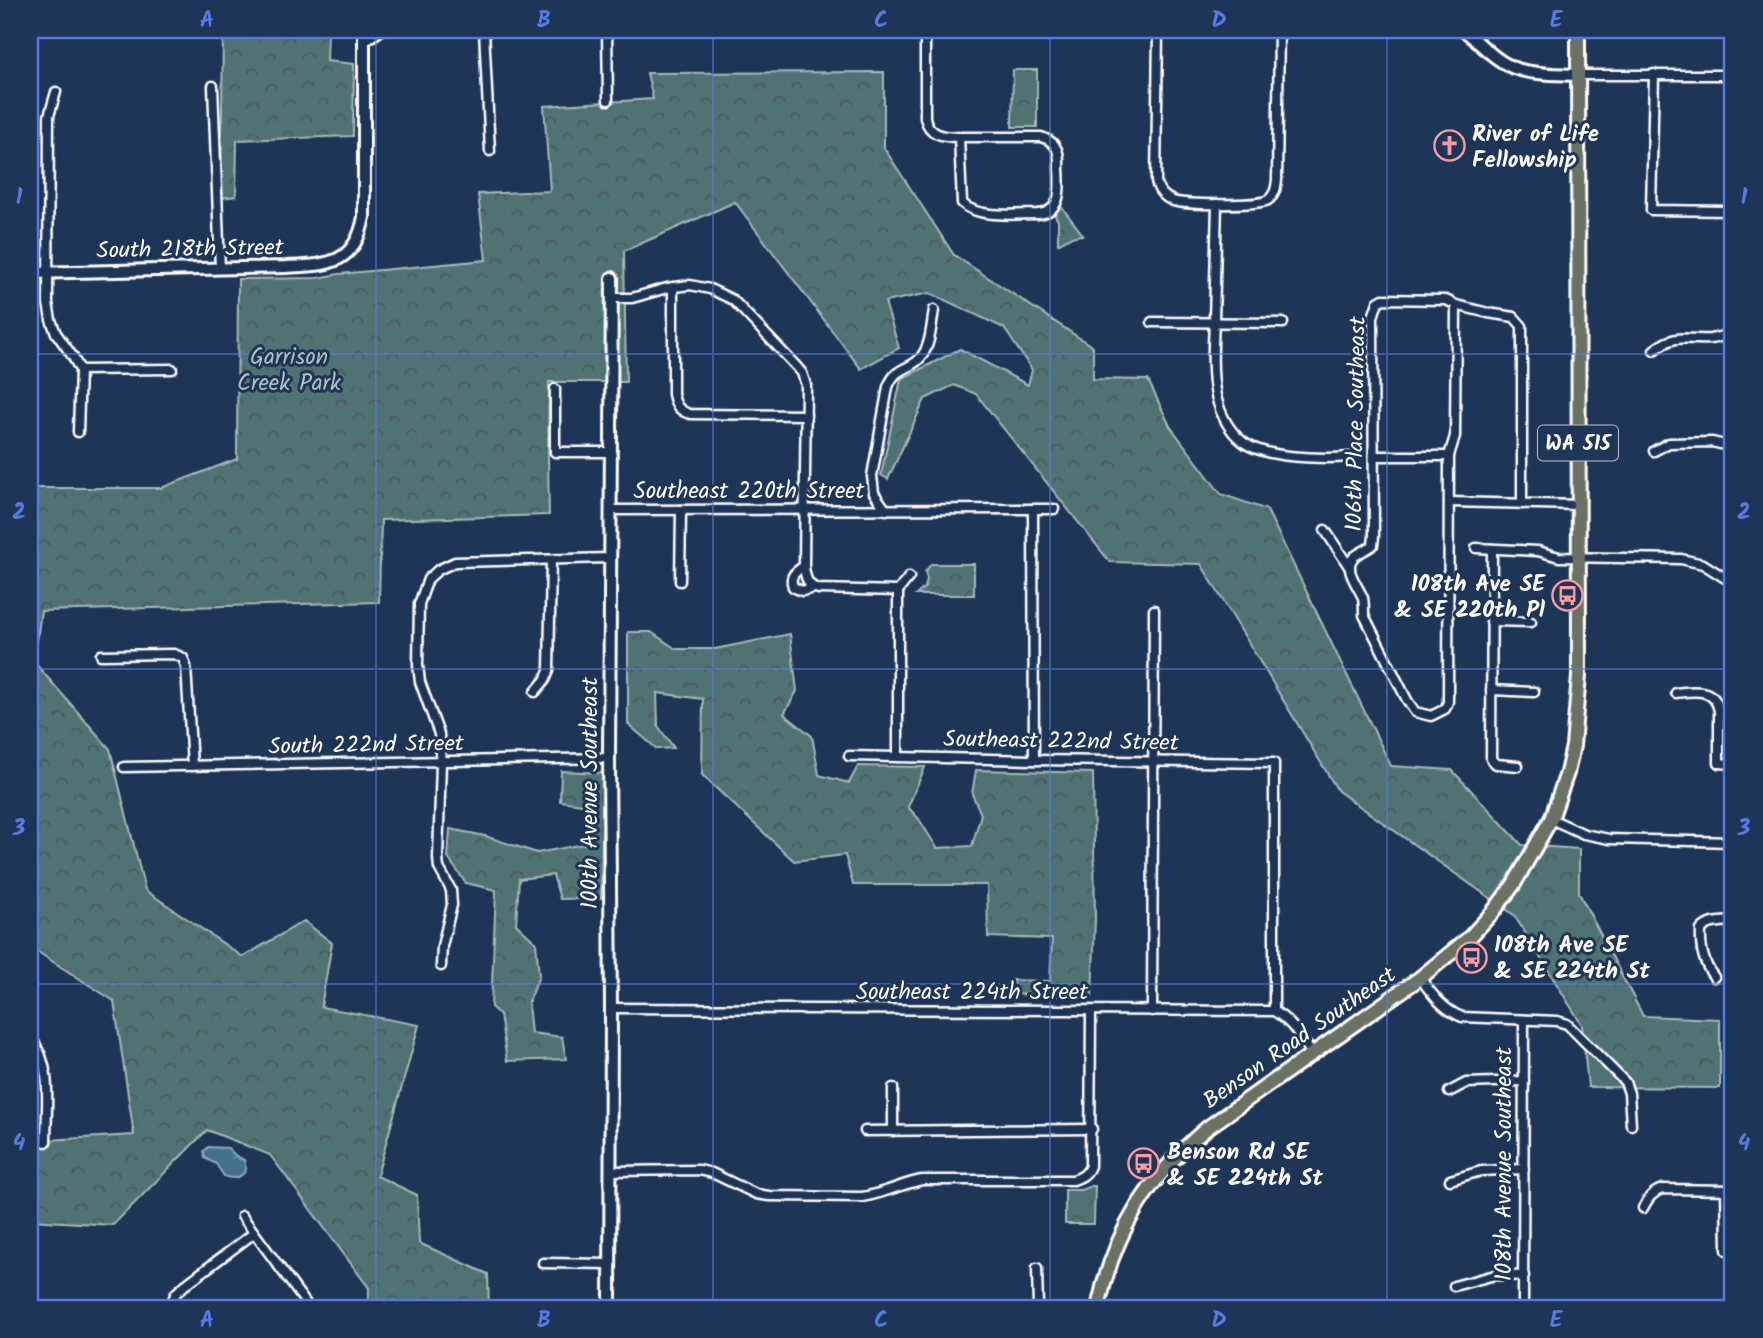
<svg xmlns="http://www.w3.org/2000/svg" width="1763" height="1338" font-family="Kalam,sans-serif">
<defs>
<pattern id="forest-crowns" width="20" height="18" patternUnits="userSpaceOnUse" patternTransform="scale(1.75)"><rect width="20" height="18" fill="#4f7374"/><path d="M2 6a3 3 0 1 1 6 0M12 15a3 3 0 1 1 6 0" fill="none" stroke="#4d5a5a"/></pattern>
<pattern id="water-ripples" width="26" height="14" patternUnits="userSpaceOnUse" patternTransform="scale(1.75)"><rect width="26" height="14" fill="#456f8d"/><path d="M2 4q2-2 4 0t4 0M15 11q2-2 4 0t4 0" fill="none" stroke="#61859e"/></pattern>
</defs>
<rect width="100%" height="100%" fill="#1d3557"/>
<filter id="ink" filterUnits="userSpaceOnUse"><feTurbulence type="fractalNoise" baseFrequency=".0143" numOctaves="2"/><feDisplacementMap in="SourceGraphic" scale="14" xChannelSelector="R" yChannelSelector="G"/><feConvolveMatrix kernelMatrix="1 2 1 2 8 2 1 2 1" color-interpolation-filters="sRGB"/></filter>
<g filter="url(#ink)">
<g fill="url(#forest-crowns)" stroke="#a7b9ba" stroke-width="2">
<path d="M223,30H328L327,61L354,64L353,136L237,140L236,196L221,198Z"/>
<path d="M1013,70H1037V127H1012Z"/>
<path d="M884,72V148L954,255L1093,347V379L1148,380L1170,426L1221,494L1267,510L1391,766L1452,770L1522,845L1579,849V893L1643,1016L1720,1019V1088L1588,1087L1582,1025L1514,915L1338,791L1201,564L1110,562L976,394L954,385L925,399L888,479L881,475L901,379L960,349L1028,385L1032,370L1004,328L930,293L885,302L899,348L861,369L735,202L624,251L626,382H549L548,456L549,515L381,520L379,602L41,611L34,662L110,749L145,890L243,957L304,921L332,943L321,1007L419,1025L377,1176L417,1195L419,1243L488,1274L489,1308H368L369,1288L270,1155L207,1130L113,1225L30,1220V1141L134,1135L114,1001L30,947V488H161L237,459L238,279L317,278L339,274L486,260L478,194L550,191L544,106L653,99L647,73Z"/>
<path d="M1061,206L1083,235C1073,235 1066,239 1058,244V221L1054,213Z"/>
<path d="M931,564H974V595H916L925,587L927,579L925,572Z"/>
<path d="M628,632H651L676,649H715L790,634L797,691L784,714L812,736L819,775L849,783L858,766L925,767L908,807L919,819L937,848L972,846L981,814L972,794L976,770L1093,773L1095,920L1092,997L1012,994L1013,980L1050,981L1052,939L988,937L987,885H853L845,855L794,861L702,775L703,699L657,693L658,726L674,748L657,749L628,724Z"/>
<path d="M561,771L603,773L601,898L560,899L553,875L519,879L516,924L536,943L539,976L528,1003L531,1033L562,1037L566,1059L507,1061L500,1015L491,1007L496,890L466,883L448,858L450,829L485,836L537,853L584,844L589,805L560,801Z"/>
<path d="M1091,1186H1095L1094,1224H1065V1190H1081Z"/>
</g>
<path fill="url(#water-ripples)" stroke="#8fa9bb" stroke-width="2" d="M208,1147L228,1148L236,1156L244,1160L246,1169C242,1178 233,1180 224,1176L216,1164L205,1158L204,1151Z"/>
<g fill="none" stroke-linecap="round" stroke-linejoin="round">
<defs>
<g id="street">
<path d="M484,30L490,151"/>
<path d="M607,30L608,100"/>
<path d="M925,30V118C929,135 943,137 959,137L962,203C978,219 1016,214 1038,214C1063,212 1060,187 1059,168C1059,161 1060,153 1055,146C1052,141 1047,139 1041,137H959"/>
<path d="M1158,30L1156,181C1158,191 1163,197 1173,201C1185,205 1259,206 1268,200C1275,195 1276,188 1277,180L1279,30"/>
<path d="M1654,74L1651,210L1733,211"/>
<path d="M1577,75H1733"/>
<path d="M213,86L220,269"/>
<path d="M56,92L49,116L48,303L51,320L56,333L73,357L80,370L78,432"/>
<path d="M1217,204C1216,243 1215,282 1214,321C1213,346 1211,371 1216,396C1220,412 1228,430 1242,441C1263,459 1324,459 1351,457"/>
<path d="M673,287V394C675,405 679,411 690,414L806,415"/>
<path d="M612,298H632L667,288L690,285L710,289L733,300L796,366L802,373L806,385L804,566C805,576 807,587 819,589L898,591L909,577"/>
<path d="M1456,305L1455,436L1449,456L1448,702L1445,709L1431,716L1415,712L1407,700L1364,615C1364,609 1364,603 1363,598C1359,587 1342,568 1354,557C1357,553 1367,550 1373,545L1374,536L1373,317L1378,302L1383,299L1446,300L1456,305L1488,313L1514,317L1522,326V504"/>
<path d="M1152,322L1283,323"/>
<path d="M1654,350C1678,332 1684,341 1710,339C1718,338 1726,335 1733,333"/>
<path d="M80,370L172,369"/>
<path d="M555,389V452H611"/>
<path d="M1654,451L1669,443L1712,442L1733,447"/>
<path d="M1375,456H1449"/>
<path d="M1449,502L1579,505"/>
<path d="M611,510L1054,509"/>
<path d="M886,510L874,493L872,476L888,387C895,369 903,371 916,362C931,351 931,326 934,310"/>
<path d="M1033,510L1034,760"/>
<path d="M1325,530L1350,568"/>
<path d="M1476,548L1538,551L1559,557L1681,559L1703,564L1733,583"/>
<path d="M1492,549L1491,759L1496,764L1518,766"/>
<path d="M804,566C795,572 789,576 793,587L802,591L814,588"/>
<path d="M680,581L681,510"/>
<path d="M1491,621L1531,622"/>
<path d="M101,655L174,654L183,658L186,666L192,766"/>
<path d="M1491,690L1534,692"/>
<path d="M535,692L545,680L549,671L551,560"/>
<path d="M1676,693C1695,691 1715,687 1719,711V763L1733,764"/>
<path d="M849,756L1034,760L1274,763V1011"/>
<path d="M898,757V591"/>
<path d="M124,767L609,758"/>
<path d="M1551,819L1584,834L1609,839L1733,842"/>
<path d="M441,966L442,946L452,905L451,890L439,868L438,858L441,762L439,734L420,682L418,665L419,604L428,579L438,570L455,562L610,558"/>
<path d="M1714,977C1703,963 1700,948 1701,930C1708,921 1722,922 1733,921"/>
<path d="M1420,978C1432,994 1442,1009 1462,1017L1557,1021L1567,1024L1625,1082L1629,1093L1631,1125"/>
<path d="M611,1008L1274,1011C1292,1022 1301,1037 1312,1054"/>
<path d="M1152,1011L1154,610"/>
<path d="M30,1037C54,1065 46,1107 46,1142"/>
<path d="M893,1088V1131"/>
<path d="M1449,1092L1466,1083L1524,1081"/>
<path d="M865,1131L1092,1129"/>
<path d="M610,1171L699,1170L712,1173L756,1194L769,1196L862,1197C883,1194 901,1184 922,1180H1073C1082,1177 1087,1174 1090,1166L1091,1011"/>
<path d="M1450,1180L1481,1171L1524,1169"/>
<path d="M1726,1190L1727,1250"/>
<path d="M1643,1208C1648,1199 1651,1193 1662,1189L1733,1190"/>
<path d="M242,1216L305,1302L307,1308"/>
<path d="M543,1263L610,1264"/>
<path d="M1037,1268L1038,1308"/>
<path d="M1454,1286L1495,1275L1524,1276"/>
<path d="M169,1308L176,1293L185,1285L254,1233"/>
<path d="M1523,1308L1524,1020"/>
</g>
<g id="secondary">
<path d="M1464,30C1480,43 1497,63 1517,69C1536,75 1558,74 1577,75"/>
<path d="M364,40L379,30"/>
<path d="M30,273L286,267C328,265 355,265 364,217V30"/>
<path d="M610,1308L611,1008L609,758L612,278"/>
</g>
<path id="primary" d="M1098,1308C1114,1231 1148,1178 1207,1128L1420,978L1469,938L1493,912L1514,884L1551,819L1567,773L1573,746L1579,676L1578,30"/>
</defs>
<use href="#street" stroke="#fff" stroke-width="13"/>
<use href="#secondary" stroke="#fff" stroke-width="16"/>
<use href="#primary" stroke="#fff" stroke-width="18"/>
<use href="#street" stroke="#1d3557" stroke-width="8"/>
<use href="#secondary" stroke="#1d3557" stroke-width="10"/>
<use href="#primary" stroke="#6b7165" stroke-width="12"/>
</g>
</g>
<path fill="none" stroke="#567ae2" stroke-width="2" stroke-opacity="0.55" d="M376,30V1308M713,30V1308M1050,30V1308M1387,30V1308M30,354H1733M30,669H1733M30,984H1733"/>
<defs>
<symbol id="church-ring" viewBox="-11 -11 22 22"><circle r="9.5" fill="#1d3557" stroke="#ff9aa2" stroke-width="1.5"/><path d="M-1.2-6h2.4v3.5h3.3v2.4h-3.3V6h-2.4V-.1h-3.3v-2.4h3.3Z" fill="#ff9aa2"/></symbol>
<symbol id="bus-ring" viewBox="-11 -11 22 22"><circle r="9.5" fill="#1d3557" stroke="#ff9aa2" stroke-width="1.5"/><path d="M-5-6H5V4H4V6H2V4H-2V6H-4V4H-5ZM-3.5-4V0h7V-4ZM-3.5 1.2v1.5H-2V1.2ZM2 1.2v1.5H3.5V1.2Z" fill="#ff9aa2"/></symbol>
</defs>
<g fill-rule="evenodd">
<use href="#church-ring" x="1432" y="128" width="35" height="35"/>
<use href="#bus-ring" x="1550" y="578" width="35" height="35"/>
<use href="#bus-ring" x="1454" y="940" width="35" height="35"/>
<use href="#bus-ring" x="1126" y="1146" width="35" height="35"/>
</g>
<g text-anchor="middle" stroke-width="6" stroke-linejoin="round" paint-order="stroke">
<rect fill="#1d3557" stroke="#bbc2cd" stroke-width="2" x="1538" y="425.5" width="80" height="35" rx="5"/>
<g font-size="21" font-weight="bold" fill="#fff">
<text x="1578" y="450">WA 515</text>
</g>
<g font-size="23" font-weight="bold" fill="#fff" stroke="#1d3557" text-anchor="start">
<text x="1472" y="141">River of Life<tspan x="1472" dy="26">Fellowship</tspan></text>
<text x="1545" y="591" text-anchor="end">108th Ave SE<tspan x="1545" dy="26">&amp; SE 220th Pl</tspan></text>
<text x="1494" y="952">108th Ave SE<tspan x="1494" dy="26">&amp; SE 224th St</tspan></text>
<text x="1167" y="1159">Benson Rd SE<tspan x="1167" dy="26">&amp; SE 224th St</tspan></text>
</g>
<g font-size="23" fill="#fff" stroke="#1d3557">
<text transform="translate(190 248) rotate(-1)" y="8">South 218th Street</text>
<text transform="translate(1355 424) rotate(-89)" y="8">106th Place Southeast</text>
<text x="749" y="498">Southeast 220th Street</text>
<text transform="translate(1061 740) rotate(1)" y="8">Southeast 222nd Street</text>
<text transform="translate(366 744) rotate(-1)" y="8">South 222nd Street</text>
<text transform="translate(589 793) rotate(-90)" y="8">100th Avenue Southeast</text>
<text x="972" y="999">Southeast 224th Street</text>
<text transform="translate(1299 1037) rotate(-35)" y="8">Benson Road Southeast</text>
<text transform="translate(1503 1164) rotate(-90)" y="8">108th Avenue Southeast</text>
</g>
<g font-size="23" fill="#b0c0c0" stroke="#1d3557">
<text x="289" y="364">Garrison<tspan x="289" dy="26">Creek Park</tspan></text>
</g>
</g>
<rect width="1763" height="1338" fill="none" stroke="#1d3557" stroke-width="77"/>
<rect x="38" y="38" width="1686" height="1262" fill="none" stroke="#567ae2" stroke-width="2.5"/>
<g font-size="23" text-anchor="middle" font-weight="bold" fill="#567ae2">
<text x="207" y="27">A</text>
<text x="544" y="27">B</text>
<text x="881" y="27">C</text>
<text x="1219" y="27">D</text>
<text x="1556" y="27">E</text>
<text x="19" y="204">1</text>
<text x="1744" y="204">1</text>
<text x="19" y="519">2</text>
<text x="1744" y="519">2</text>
<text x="19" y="835">3</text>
<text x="1744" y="835">3</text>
<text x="19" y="1150">4</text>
<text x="1744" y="1150">4</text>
<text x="207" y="1327">A</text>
<text x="544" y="1327">B</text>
<text x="881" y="1327">C</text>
<text x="1219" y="1327">D</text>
<text x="1556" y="1327">E</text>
</g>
</svg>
